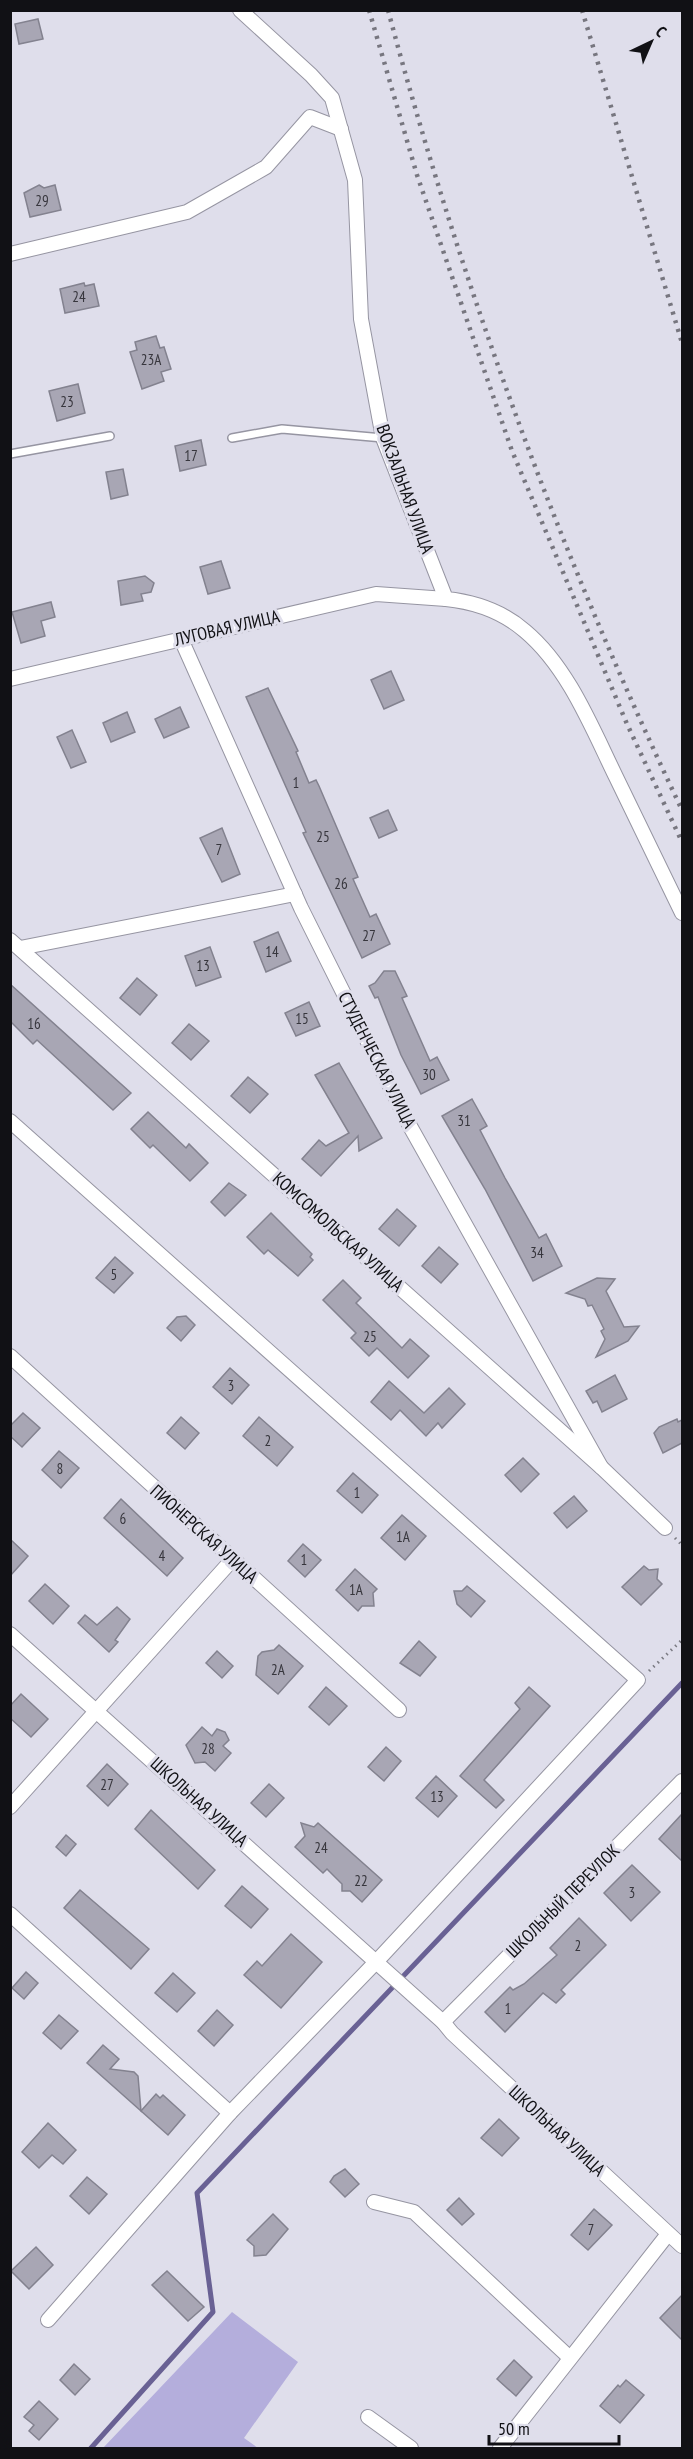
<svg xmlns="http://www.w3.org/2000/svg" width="693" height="2459" font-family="'PT Sans Narrow',sans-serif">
<rect width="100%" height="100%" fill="#dfdeeb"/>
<path fill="#b4aedc" d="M232,2312L298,2362L244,2438L258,2448H103Z"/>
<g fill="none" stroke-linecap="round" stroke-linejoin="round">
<path stroke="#696194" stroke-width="5" d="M91,2448L213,2312L197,2193L682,1683"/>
</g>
<g fill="#a8a6b4" stroke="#83828f" stroke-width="1.5">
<path d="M38,19L43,39L19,44L15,24Z"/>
<path d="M39,185L44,188L55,185L61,210L30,217L24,193Z"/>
<path d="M84,283L85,286L94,284L99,306L65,313L60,289Z"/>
<path d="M156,336L160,348L164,347L171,369L161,372L164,381L142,389L130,352L137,350L135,342Z"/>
<path d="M78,384L85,413L57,421L49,391Z"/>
<path d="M201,440L206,465L180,471L175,446Z"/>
<path d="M123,469L128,495L111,499L106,472Z"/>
<path d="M221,561L230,588L208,594L200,567Z"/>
<path d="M145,576L154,583L151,592L141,594L143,601L121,605L118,581Z"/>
<path d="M51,602L55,617L41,621L45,636L21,643L12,612Z"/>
<path d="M391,671L404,700L384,709L371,680Z"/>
<path d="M268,688L298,751L296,752L309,783L316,780L319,786L358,877L353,879L370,917L376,914L390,944L362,958L303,833L306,832L246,697Z"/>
<path d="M180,707L189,727L164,738L155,719Z"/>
<path d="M127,712L135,732L111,742L103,723Z"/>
<path d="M72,730L86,762L71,768L57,737Z"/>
<path d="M388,810L397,830L379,838L370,818Z"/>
<path d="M222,828L240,874L222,882L200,838Z"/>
<path d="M278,932L291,961L266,972L254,942Z"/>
<path d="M210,947L221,977L196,986L185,956Z"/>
<path d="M384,971H395L407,996L402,998L430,1061L437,1057L449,1080L421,1094L401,1055L378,997L375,998L369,986L375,983Z"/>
<path d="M137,978L157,995L140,1015L120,998Z"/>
<path d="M10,984L131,1093L113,1110L37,1040L33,1044L10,1021Z"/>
<path d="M309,1002L320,1026L296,1036L285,1013Z"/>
<path d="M189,1024L209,1041L191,1060L172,1043Z"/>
<path d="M339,1063L382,1138L359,1151L358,1136L321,1176L302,1159L319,1140L326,1146L349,1133L315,1075Z"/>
<path d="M248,1077L268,1094L250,1113L231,1096Z"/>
<path d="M472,1099L487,1126L480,1130L505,1178L539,1238L546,1234L562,1266L533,1281L485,1189L442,1116Z"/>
<path d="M148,1112L186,1148L189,1144L208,1163L190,1181L153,1145L150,1148L131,1129Z"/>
<path d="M229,1183L246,1195L225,1216L211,1202Z"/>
<path d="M397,1209L416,1226L399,1246L379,1229Z"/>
<path d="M271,1213L312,1254L310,1257L313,1260L298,1276L268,1250L264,1254L247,1237Z"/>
<path d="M439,1247L458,1264L441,1283L422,1266Z"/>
<path d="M115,1257L133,1273L114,1293L96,1278Z"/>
<path d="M597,1278L615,1279L606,1291L624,1327L639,1326L628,1341L596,1357L605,1339L601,1331L604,1329L592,1305L588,1306L585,1299L566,1293Z"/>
<path d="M343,1280L361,1298L356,1303L402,1348L410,1339L429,1356L408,1378L377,1348L369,1356L351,1338L356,1333L323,1300Z"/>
<path d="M186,1316L195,1325L181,1341L167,1328L177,1317Z"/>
<path d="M230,1368L249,1385L232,1404L213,1387Z"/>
<path d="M615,1375L627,1399L602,1412L597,1401L593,1403L586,1391Z"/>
<path d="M389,1381L424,1413L449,1388L465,1404L442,1428L438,1423L426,1436L400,1410L391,1420L371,1402Z"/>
<path d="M23,1413L40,1428L22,1447L10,1436V1426Z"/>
<path d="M181,1417L199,1433L185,1449L167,1433Z"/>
<path d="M259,1417L293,1447L277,1466L243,1436Z"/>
<path d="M677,1419L678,1422L682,1420V1443L663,1453L654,1433L659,1427Z"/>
<path d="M59,1451L79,1468L61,1488L42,1470Z"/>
<path d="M523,1458L539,1474L521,1492L505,1475Z"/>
<path d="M353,1473L378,1495L362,1513L337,1491Z"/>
<path d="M574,1496L587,1511L567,1528L554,1513Z"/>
<path d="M121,1499L183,1558L167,1576L104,1518Z"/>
<path d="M402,1515L426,1536L405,1560L381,1538Z"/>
<path d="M10,1539L28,1556L10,1576Z"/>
<path d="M303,1544L321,1560L305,1577L288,1561Z"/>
<path d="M644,1566L649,1570L658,1569L657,1579L662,1584L641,1605L622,1587Z"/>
<path d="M355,1569L377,1589L373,1593L374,1606H362L358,1611L336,1590Z"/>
<path d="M45,1584L69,1606L53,1624L29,1601Z"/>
<path d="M467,1586L485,1601L471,1617L457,1604L454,1591H462Z"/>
<path d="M117,1607L130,1619L115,1640L118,1642L109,1652L78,1623L85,1615L97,1625Z"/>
<path d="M419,1641L436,1657L420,1676L400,1663Z"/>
<path d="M279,1645L303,1666L278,1694L256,1675L258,1656L262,1652L274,1650Z"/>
<path d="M217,1651L233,1666L222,1678L206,1663Z"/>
<path d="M326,1687L347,1706L329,1725L309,1707Z"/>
<path d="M529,1687L550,1706L484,1780L504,1800L496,1808L460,1776L520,1709L515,1703Z"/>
<path d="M21,1694L48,1719L31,1737L10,1718V1706Z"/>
<path d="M202,1727L212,1736L217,1729L225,1732L229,1740L223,1746L231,1753L215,1771L205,1762L195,1763L186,1745Z"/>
<path d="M386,1747L401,1761L384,1781L368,1767Z"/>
<path d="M107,1764L128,1784L108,1806L87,1786Z"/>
<path d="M436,1776L457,1796L438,1817L416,1798Z"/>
<path d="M269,1784L284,1798L266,1817L251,1803Z"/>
<path d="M151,1810L215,1870L198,1889L135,1829Z"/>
<path d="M682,1814V1861L659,1839Z"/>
<path d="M301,1823L314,1827L318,1823L382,1880L362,1902L350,1891H342V1884L327,1869L323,1873L295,1847L305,1836Z"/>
<path d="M66,1835L76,1844L66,1856L56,1847Z"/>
<path d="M632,1865L660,1892L631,1921L604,1893Z"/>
<path d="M242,1886L268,1909L251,1928L225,1906Z"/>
<path d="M80,1890L149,1949L131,1969L64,1908Z"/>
<path d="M579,1918L606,1945L561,1990L565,1994L556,2003L543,1993L505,2032L485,2012L510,1987L513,1990L524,1984L557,1955L550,1948Z"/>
<path d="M291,1934L322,1962L281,2008L244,1975L257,1961L262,1966Z"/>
<path d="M26,1972L38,1983L24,1999L12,1988Z"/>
<path d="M173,1973L195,1993L177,2012L155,1993Z"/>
<path d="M217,2010L233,2025L214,2046L198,2031Z"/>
<path d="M59,2015L78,2031L61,2049L43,2033Z"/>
<path d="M103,2045L119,2059L110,2069L134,2072L138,2076L141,2111L87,2063Z"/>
<path d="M156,2094L160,2098L163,2095L185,2115L168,2135L141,2111Z"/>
<path d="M499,2119L519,2138L502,2156L481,2138Z"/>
<path d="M48,2123L76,2150L63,2164L52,2155L39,2168L22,2152Z"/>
<path d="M345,2169L359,2184L345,2197L330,2182L334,2176Z"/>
<path d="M87,2177L107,2194L89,2214L70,2196Z"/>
<path d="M459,2198L474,2214L462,2225L447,2210Z"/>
<path d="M594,2209L612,2225L588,2250L571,2235Z"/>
<path d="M273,2214L288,2229L266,2255L254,2256V2246L247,2240Z"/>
<path d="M36,2247L53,2265L29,2289L11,2271Z"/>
<path d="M167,2271L204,2307L188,2321L152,2285Z"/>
<path d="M682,2295V2340L660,2318Z"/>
<path d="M514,2360L532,2377L516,2396L497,2379Z"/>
<path d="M74,2364L90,2379L75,2395L60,2380Z"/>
<path d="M626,2380L644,2395L620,2423L600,2406L618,2385L620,2387Z"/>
<path d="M39,2401L58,2419L39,2440L29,2431L34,2425L24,2417Z"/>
</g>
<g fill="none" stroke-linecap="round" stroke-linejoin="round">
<defs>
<g id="lane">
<path d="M232,438L282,429L383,438"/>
<path d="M10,454L110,436"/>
</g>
<g id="street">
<path d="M240,10L311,75L332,98L355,180L361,319L383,438L446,599C475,602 502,611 525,631C568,667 592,728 616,777C638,823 660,868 682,913"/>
<path d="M10,254L187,212L266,167L310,117L341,129"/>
<path d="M181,639L301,908L411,1128L601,1467"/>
<path d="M10,679L376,594L446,599"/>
<path d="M10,940L601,1467L665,1528"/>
<path d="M20,948L295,894"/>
<path d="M10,1121L638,1680L376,1962L230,2113L48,2320"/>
<path d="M10,1356L399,1710"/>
<path d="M10,1634L443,2022L452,2033L682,2246"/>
<path d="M10,1807L232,1560"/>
<path d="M10,1914L230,2113"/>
<path d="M443,2022L682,1781"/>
<path d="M374,2202L414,2212L570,2358"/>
<path d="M368,2417L411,2448"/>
<path d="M500,2448L668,2234"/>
</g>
</defs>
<use href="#lane" stroke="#9695a2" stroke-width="10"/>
<use href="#street" stroke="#9695a2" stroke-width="16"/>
<g stroke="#7a7a82" stroke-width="3" stroke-dasharray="1.5 4.5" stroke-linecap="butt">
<path d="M675,1538L682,1545"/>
<path d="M649,1671L682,1640"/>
</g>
<use href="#lane" stroke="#fff" stroke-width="7"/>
<use href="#street" stroke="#fff" stroke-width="14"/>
<g stroke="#77767f" stroke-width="4.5" stroke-dasharray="3 6" stroke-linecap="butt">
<path d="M369,10L417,175L512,451L627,724L682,842"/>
<path d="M388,10C461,285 560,554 682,810"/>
<path d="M582,10L682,343"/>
</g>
</g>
<g text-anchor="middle" stroke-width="6" stroke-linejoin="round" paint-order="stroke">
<g font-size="15" fill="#37363d">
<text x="42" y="206">29</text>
<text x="79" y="302">24</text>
<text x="151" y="365">23А</text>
<text x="67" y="407">23</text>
<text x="191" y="461">17</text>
<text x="296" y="788">1</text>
<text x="323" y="842">25</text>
<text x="219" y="855">7</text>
<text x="341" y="889">26</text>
<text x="369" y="941">27</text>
<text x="272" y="957">14</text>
<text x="203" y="971">13</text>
<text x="302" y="1024">15</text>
<text x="34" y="1029">16</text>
<text x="429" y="1080">30</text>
<text x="464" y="1126">31</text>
<text x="537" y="1258">34</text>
<text x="114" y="1280">5</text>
<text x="370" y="1342">25</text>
<text x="231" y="1391">3</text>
<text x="268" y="1446">2</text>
<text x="60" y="1474">8</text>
<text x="357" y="1498">1</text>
<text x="123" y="1524">6</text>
<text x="403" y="1542">1А</text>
<text x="162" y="1561">4</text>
<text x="304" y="1565">1</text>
<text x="356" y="1595">1А</text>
<text x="278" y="1675">2А</text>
<text x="208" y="1754">28</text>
<text x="107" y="1790">27</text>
<text x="437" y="1802">13</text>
<text x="321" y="1853">24</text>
<text x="361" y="1886">22</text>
<text x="632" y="1898">3</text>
<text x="578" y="1951">2</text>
<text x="508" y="2014">1</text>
<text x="591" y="2235">7</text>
</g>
<g font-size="18" fill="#111115" stroke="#dfdeeb">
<text transform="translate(405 489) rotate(70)" y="6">ВОКЗАЛЬНАЯ УЛИЦА</text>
<text transform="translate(227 628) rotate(-13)" y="6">ЛУГОВАЯ УЛИЦА</text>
<text transform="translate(377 1060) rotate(63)" y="6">СТУДЕНЧЕСКАЯ УЛИЦА</text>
<text transform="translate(338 1232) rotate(42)" y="6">КОМСОМОЛЬСКАЯ УЛИЦА</text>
<text transform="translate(204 1534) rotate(42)" y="6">ПИОНЕРСКАЯ УЛИЦА</text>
<text transform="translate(199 1802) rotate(42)" y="6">ШКОЛЬНАЯ УЛИЦА</text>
<text transform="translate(563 1901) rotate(-45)" y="6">ШКОЛЬНЫЙ ПЕРЕУЛОК</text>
<text transform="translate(557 2131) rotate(43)" y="6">ШКОЛЬНАЯ УЛИЦА</text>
</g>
</g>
<rect width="693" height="2459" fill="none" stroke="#111115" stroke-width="24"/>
<g transform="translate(651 42) rotate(44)" stroke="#dfdeeb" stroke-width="4.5" paint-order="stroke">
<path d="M0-4.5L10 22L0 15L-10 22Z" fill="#111115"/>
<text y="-9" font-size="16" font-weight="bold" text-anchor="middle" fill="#111115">С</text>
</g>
<path d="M489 2435v9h130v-9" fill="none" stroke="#111115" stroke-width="3"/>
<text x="498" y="2435" font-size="18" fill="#111115" stroke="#dfdeeb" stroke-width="4.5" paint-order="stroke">50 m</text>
</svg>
